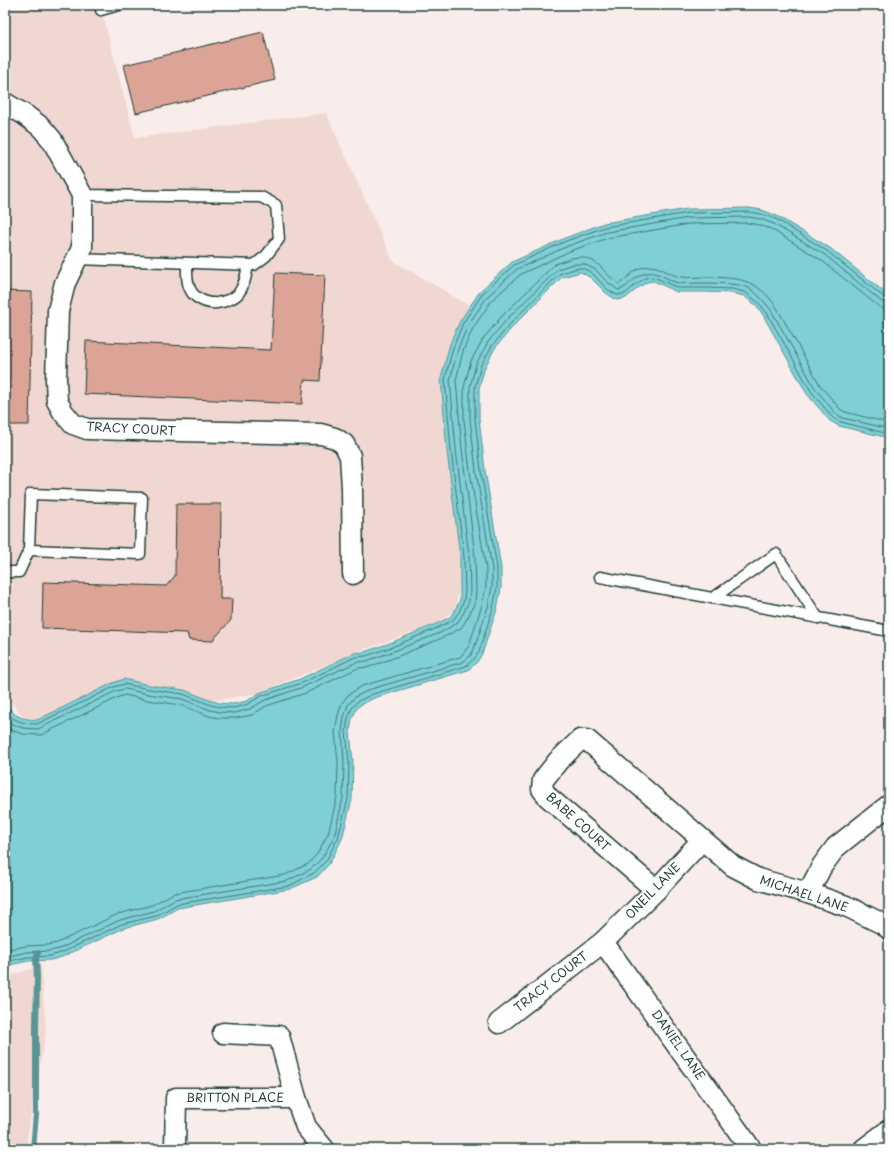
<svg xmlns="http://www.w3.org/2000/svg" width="894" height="1154" font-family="'Playpen Sans',sans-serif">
<rect width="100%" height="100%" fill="#f8edea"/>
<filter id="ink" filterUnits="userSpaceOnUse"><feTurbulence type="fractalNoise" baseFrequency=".025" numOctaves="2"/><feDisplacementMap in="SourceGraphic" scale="8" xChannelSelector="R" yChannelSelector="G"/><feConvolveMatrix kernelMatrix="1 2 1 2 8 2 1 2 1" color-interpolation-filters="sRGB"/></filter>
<g filter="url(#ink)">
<g fill="#f0d7d1">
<path d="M5,5H100L135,138L326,113L393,261L470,306L460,321L453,336L449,347L441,379L443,410L460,556L461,579L455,610L436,624L354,653L259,693L212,701L149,685L90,695L37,720H26L5,695Z"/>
<path d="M41,966L46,1032L28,1132L26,1149H5V977Z"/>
</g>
<path fill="#7ecfd6" stroke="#589595" d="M749,208L762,210L777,216L830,248L889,296V438L839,426L830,421L807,394L763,315L757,306L744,296L732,293L705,292H677L654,281L647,282L638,288L626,298L617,300L612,297L606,293L591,278L581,272L562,277L515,324L495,348L485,367L479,388V419L485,470L501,568V588L497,609L482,654L477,662L468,670L374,698L360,705L356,710L352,719L350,732L353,762L352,799L342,839L329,864L317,877L290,889L178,908L158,919L124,928L62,957L51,960L28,961L5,966V701C12,716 21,719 37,720L113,683L124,679L149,685L184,690L212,701L220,703L233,704L247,701L259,693L300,679L354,653L364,652L390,643L436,624L450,617L455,610L460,600V557L447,451L441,379L449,347L453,336L460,321L480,291L512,262L565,238L604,223L687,209Z"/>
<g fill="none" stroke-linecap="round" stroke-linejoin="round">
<g stroke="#457775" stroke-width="1">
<path d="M5,711C13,721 24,724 37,724L114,687L124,684L149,689L183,694L211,705L220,707L234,708L248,704L261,696L302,683L355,657L366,656L392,647L437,628L453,620L459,612L464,600L465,591L464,557L451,450L445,379L453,348L463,323L483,293L514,265L566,241L605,227L688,213L749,212L761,214L776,219L827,251L885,298L889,299"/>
<path d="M5,718L12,724L23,728L38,729L116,691L125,689L148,694L182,699L210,710L220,712L235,713L250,709L263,701L303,687L357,662L367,661L394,651L440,633L457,623L463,614L469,601L470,591L469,556L456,450L450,380L458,349L468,325L487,297L517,269L568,246L607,232L688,218L749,217L760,219L774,224L825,255L882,302L889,304"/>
<path d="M5,726L11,730L23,734L41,735L119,697L125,695L147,700L181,705L209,716L219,718H236L252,715L266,706L306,693L358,668L369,667L396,657L442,638L461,628L468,617L475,602L476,591L475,556L462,449L456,380L463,351L473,328L492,300L521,274L570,251L608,238L689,224L748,223L759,225L771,229L821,260L878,306L884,309L889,310"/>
<path d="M5,950L26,946L48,945L57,943L118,914L152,905L174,893L285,875L308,864L317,854L328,834L337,797L338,762L335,732L338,715L342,703L348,695L362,686L460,657L469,646L482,605L486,587V569L470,472L464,420V387L471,361L483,339L503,315L555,264L572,258L581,257L585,258L593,261L600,266L610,277L619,284C627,279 634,269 644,267C660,263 667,275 681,277C689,278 698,277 706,277C739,278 757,278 777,308L820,385L840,409L845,412L889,423"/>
<path d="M5,957L27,952L49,951L59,949L120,920L154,911L175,899L287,881L311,869L322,858L334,837L343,798L344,762L342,732L344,717L348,705L355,697L371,689L463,662L470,656L474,649L488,607L492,587V569L476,471L470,419V387L476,364L488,342L508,318L558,269L573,264H584L596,270L606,281L618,290C628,289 635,274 647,273C659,271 667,280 678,283C685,284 693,283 700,283C711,283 739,283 749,288C758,294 765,302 771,310L815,388L836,414L843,418L889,429"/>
<path d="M5,962L28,957L50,956L61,953L122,924L156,916L177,904L289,886L314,873L326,861L338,838L348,799L349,762L346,732L348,718L352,708L358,701L373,694L466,666L474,659L479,652L493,608L497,588V568L481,471L475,419V387L481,365L492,346L512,322L559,274L574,269L580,268L587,270L593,274L608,290L617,295L625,294L635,285L645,278L654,277L678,288H706L732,289L745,292L759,303L767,313L811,391L833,418L841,422L889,434"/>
</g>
<path stroke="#589595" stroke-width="6" d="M33,1149L36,1114V1026L37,978L36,958L38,953"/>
</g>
<g fill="#dca397" stroke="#1f3d34">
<path d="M263,32L275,80L136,113L124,65Z"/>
<path d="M275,273L325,275L320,381L304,380L302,404L84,394L86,341L271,350Z"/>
<path d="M5,291L32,292L29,425H5Z"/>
<path d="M176,504H221L220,599H232L231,620L212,641L189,640L187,633L42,628L43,582L166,586L175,576Z"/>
</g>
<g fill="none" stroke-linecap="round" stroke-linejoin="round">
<defs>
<g id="service">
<path d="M100,5L101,10L119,5"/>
<path d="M76,259L254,265L266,256L279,239L276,205L261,197L82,195"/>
<path d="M187,263C187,271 186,283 191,291C194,297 205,303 212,303C218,304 234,299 238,294C245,285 246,275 248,265"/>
<path d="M5,572H19L29,550L31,494L142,498L140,554L29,550"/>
<path d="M600,577L889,631"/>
<path d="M713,598L776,554L818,618"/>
</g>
<g id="minor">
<path d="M5,103L25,115L41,127L52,140L82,195V248L65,283L58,311L56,380L57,401L63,412L73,424L87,429L321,434L335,438L344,444L350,456L352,488L353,574"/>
<path d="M656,890L548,797L542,789L543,780L558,761L580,740H587L733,866L758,879L808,893L846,906L885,925L889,929"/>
<path d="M808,893L822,866L836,847L889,805"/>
<path d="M603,942L751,1149"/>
<path d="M499,1023L603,942L656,890L702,840"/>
<path d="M223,1033L279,1036L296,1098L306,1127L324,1149"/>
<path d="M175,1149L176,1098H296"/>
<path d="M864,1149L889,1130"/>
</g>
</defs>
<use href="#service" stroke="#1f3d34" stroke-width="13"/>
<use href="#minor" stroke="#1f3d34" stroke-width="23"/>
<use href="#service" stroke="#fff" stroke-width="10"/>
<use href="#minor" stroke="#fff" stroke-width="20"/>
</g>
</g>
<g text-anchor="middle" stroke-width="3" stroke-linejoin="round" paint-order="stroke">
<g font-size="12" fill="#1f3d34" stroke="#fff">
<text transform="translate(131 429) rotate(3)" y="4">TRACY COURT</text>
<text transform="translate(578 822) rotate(42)" y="4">BABE COURT</text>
<text transform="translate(653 891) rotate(-46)" y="4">ONEIL LANE</text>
<text transform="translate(804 894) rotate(18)" y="4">MICHAEL LANE</text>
<text transform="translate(551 982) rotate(-38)" y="4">TRACY COURT</text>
<text transform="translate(678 1045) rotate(55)" y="4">DANIEL LANE</text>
<text x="235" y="1102">BRITTON PLACE</text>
</g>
</g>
<rect width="894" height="1154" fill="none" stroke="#fff" stroke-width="20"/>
<rect x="10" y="10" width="874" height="1134" fill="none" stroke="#1f3d34" stroke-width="1.5" filter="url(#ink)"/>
</svg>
